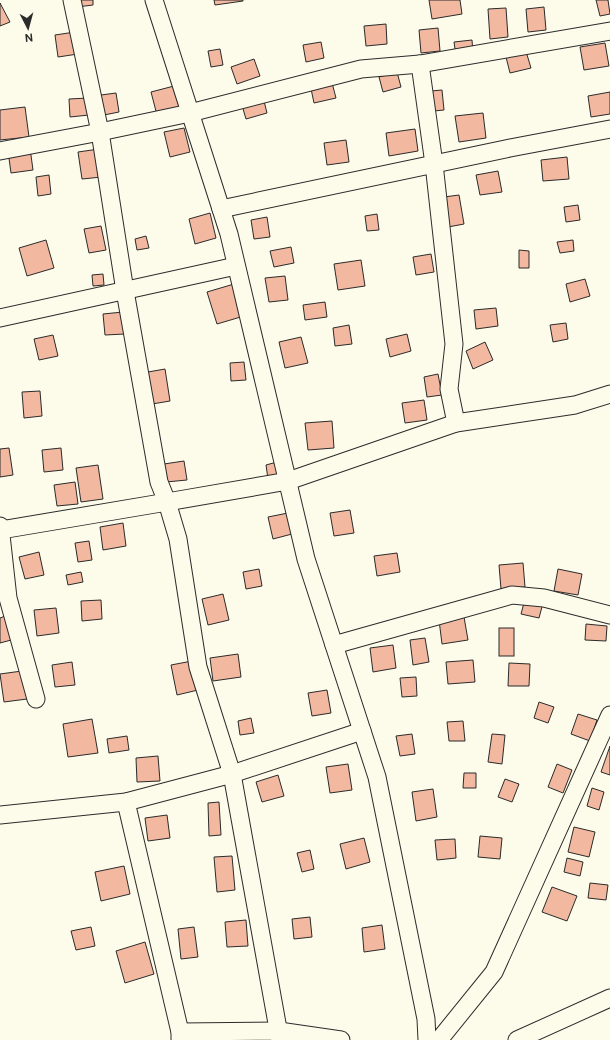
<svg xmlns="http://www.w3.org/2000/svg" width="610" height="1040" font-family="'DM Sans',sans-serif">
<rect width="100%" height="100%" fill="#fdfbea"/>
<g fill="#f2b8a0" stroke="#2b2b2b">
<path d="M76,0H93V5L77,7Z"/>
<path d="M214,0H243V1L215,5Z"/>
<path d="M429,0H460L462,14L432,19Z"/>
<path d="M596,0H608L610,14L600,16Z"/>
<path d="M0,3L10,22L0,26Z"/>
<path d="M544,7L546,30L528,32L526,9Z"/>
<path d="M506,8L508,37L490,39L488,9Z"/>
<path d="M386,24L387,44L366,46L364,26Z"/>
<path d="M438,28L440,51L421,53L419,30Z"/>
<path d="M75,32L78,54L58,57L55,35Z"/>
<path d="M472,40L473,54L456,56L454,42Z"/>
<path d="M321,42L324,58L306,62L303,45Z"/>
<path d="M605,43L609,66L584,70L580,47Z"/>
<path d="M525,48L531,68L510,73L505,53Z"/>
<path d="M220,49L223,65L211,67L208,51Z"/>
<path d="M254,59L260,76L237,84L231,67Z"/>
<path d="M397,72L401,87L383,92L379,77Z"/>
<path d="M331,79L336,98L314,103L310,84Z"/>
<path d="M174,86L180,109L157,115L151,92Z"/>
<path d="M442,90L444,110L434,111L431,91Z"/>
<path d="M610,92V114L591,117L588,96Z"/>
<path d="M116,93L119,112L104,115L101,95Z"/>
<path d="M263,97L267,113L246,119L241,102Z"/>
<path d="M88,98L89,115L70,117L69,99Z"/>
<path d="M25,107L29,137L0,140V110Z"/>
<path d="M483,113L486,138L459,142L455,116Z"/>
<path d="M184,128L190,152L170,157L164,132Z"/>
<path d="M415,129L418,151L389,156L386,133Z"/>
<path d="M346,140L349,162L327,165L324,143Z"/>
<path d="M30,148L33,170L11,173L8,151Z"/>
<path d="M99,149L102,177L82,179L78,152Z"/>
<path d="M567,157L569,179L543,181L541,160Z"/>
<path d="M498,171L502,192L480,195L476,175Z"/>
<path d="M49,175L51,194L38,196L36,177Z"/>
<path d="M459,195L464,224L448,227L444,197Z"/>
<path d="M578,205L580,220L566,222L564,207Z"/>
<path d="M210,213L216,238L195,244L189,219Z"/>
<path d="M377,214L379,230L367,231L365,216Z"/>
<path d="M267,217L270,237L254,239L251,220Z"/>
<path d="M101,226L106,250L89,253L84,229Z"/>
<path d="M146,236L149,248L137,250L135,239Z"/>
<path d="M46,240L54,268L27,276L19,248Z"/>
<path d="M573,240L574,251L560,253L557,242Z"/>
<path d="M291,247L294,263L274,267L270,251Z"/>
<path d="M519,250L529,251V268H519Z"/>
<path d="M431,254L434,272L416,275L413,257Z"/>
<path d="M361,260L365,286L338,290L334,264Z"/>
<path d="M103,274L104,285L93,286L92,275Z"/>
<path d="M285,276L288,300L269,302L265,278Z"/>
<path d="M585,279L590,296L570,302L566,284Z"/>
<path d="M234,284L244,316L217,324L207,292Z"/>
<path d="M325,302L327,317L305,320L303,305Z"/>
<path d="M496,308L498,326L476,329L474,310Z"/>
<path d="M123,312L125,334L105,335L103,314Z"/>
<path d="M566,323L568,339L553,342L550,325Z"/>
<path d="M349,325L352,344L335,346L333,328Z"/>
<path d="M407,334L411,351L390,357L386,339Z"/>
<path d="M53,335L58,356L39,360L34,339Z"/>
<path d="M301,337L308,363L285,368L279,342Z"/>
<path d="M485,342L493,360L473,369L466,351Z"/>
<path d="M244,362L246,380L231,381L230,363Z"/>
<path d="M165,369L170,401L152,404L148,372Z"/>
<path d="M438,374L442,395L427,397L424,377Z"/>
<path d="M40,391L42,416L24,418L22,392Z"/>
<path d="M424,400L427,420L405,423L402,403Z"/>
<path d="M332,421L334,448L308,450L305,423Z"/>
<path d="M9,448L13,475L0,477V449Z"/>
<path d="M61,448L63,470L44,472L42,450Z"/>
<path d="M184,461L187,480L166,482L164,464Z"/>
<path d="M277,462L280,477L268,479L266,465Z"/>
<path d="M98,465L103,499L81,502L76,468Z"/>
<path d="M75,482L78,504L57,506L54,485Z"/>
<path d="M350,510L354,533L334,536L330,513Z"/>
<path d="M288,513L292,534L273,539L268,517Z"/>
<path d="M123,523L126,546L103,550L100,527Z"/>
<path d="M89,541L92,560L78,562L75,543Z"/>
<path d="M39,552L44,575L25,579L19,557Z"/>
<path d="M397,553L400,572L377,576L374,556Z"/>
<path d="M523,563L525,587L501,589L499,565Z"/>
<path d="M259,569L262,586L246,589L243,572Z"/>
<path d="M558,569L582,574L578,595L554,591Z"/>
<path d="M81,572L83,582L68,585L66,575Z"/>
<path d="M223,594L229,620L208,625L202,599Z"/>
<path d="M525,599L543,603L539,618L521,614Z"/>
<path d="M101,600L102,619L82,621L81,601Z"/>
<path d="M56,608L59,633L37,636L34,610Z"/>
<path d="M8,615L15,639L0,643V618Z"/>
<path d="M464,617L468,640L442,644L439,620Z"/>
<path d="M586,624L607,626L606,641L585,640Z"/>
<rect x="499" y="628" width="15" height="28"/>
<path d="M425,638L429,662L413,665L410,640Z"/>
<path d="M393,645L396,668L373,672L370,648Z"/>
<path d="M238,654L241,677L213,681L210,658Z"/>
<path d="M473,660L475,682L448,684L446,662Z"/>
<path d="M192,661L198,690L177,695L171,665Z"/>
<path d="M72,662L75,685L55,687L52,665Z"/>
<path d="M509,663L530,664L529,686H508Z"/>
<path d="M22,671L27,699L4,702L0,674Z"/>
<path d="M416,677L417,696L402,697L400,678Z"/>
<path d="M327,690L331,713L312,716L308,693Z"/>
<path d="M539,702L554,707L548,723L534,718Z"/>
<path d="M578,714L597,720L590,741L571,734Z"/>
<path d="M251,718L254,733L240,735L238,721Z"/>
<path d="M92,719L98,753L68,757L63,724Z"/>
<path d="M463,721L465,741H449L447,722Z"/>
<path d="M412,734L415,754L400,756L396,736Z"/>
<path d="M492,734L505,735L502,764L488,762Z"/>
<path d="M127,736L129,750L109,753L107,739Z"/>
<path d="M610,746V775L601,772Z"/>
<path d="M158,756L160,781L137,782L136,758Z"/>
<path d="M348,764L352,790L330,793L326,767Z"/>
<path d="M557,764L572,770L563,793L548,787Z"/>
<path d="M464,773H476V788H463Z"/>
<path d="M278,775L284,796L262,802L256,782Z"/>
<path d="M505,779L519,784L512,802L498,797Z"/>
<path d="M592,788L604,792L599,810L587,806Z"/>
<path d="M433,789L437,817L416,821L412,792Z"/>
<path d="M219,802L221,835L209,836L208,803Z"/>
<path d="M167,815L170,838L148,841L145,818Z"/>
<path d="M574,827L595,832L589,857L568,852Z"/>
<path d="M480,836L502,838L500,859L478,857Z"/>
<path d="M364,838L370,862L346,869L340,844Z"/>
<path d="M455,839L456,858L437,860L435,840Z"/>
<path d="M310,850L314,869L302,872L297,853Z"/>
<path d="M232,856L235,890L217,892L214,857Z"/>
<path d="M567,858L583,862L580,876L564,872Z"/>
<path d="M124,866L130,894L101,901L95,872Z"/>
<path d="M590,883L608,885L606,900L588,898Z"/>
<path d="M552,887L577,896L567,921L542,912Z"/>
<path d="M310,917L312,937L294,939L292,919Z"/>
<path d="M246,920L248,946L227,947L225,922Z"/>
<path d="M382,925L385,949L364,952L362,928Z"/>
<path d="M91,927L95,946L76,950L71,931Z"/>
<path d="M194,927L198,957L181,959L178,929Z"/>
<path d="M145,942L154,974L125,983L116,951Z"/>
</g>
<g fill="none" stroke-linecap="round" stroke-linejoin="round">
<defs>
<g id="minor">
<path d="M72,0L100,132L125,291L159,482L167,502L178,539L198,667L232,774L280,1040"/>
<path d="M154,0L229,234L306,559L377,777L426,1019L427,1040"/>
<path d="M420,64L434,164L454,344L449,389L456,423"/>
<path d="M0,151L100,132L190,113L361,69L420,64L610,31"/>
<path d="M221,209L510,148L610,129"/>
<path d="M0,318L236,266"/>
<path d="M0,526L8,598L36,699"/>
<path d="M1,530L167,502L288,481L456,423L575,405L610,394"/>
<path d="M334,645L512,595L544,598L610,615"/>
<path d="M126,802L180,1032V1040"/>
<path d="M0,815L126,802L232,774L362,731"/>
<path d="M180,1032L279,1031L341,1040"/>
<path d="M439,1040L494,972L610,715"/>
<path d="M517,1040L610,998"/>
</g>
</defs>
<use href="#minor" stroke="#2b2b2b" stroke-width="19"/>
<use href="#minor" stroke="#fdfbea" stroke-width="17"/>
</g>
<g transform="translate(28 28) rotate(174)" stroke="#fdfbea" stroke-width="3" paint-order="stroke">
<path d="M0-3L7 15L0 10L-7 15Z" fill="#2b2b2b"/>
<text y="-6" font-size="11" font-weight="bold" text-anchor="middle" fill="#2b2b2b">N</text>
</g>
</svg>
